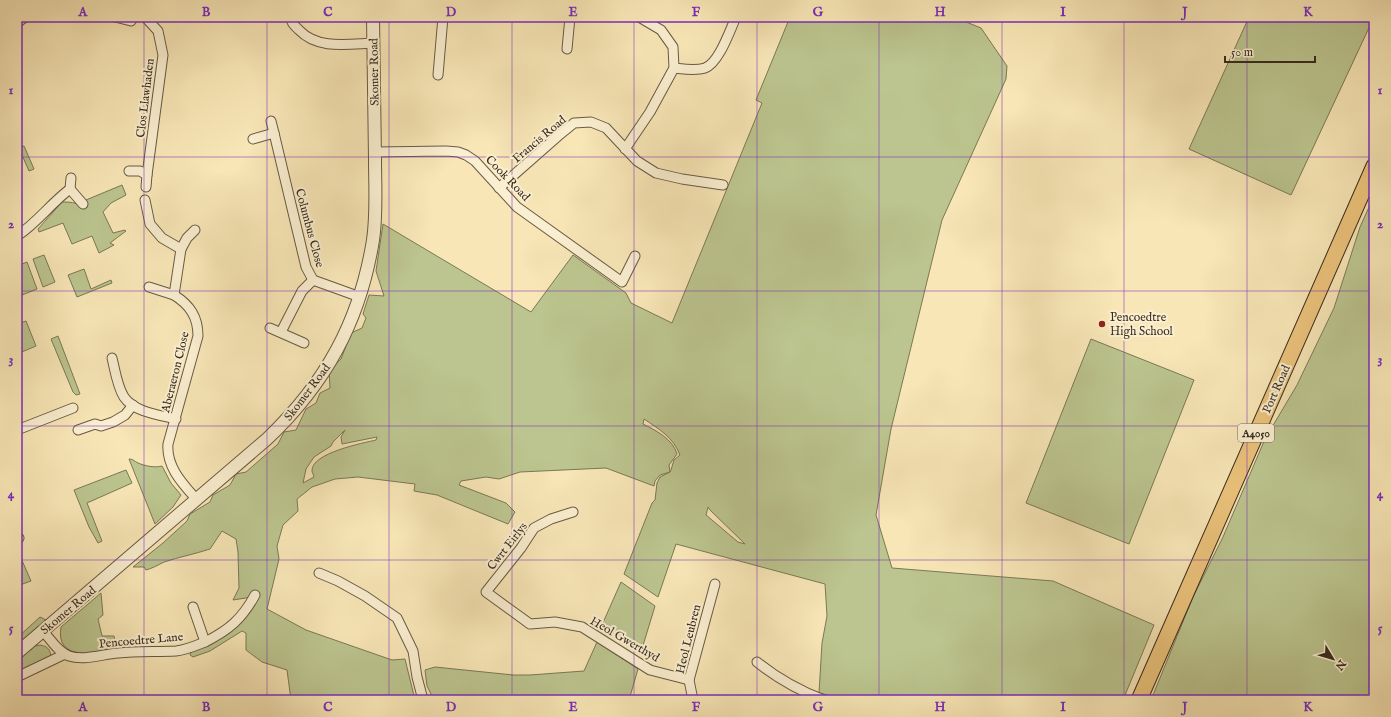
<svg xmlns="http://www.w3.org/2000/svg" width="1391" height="717" font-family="'IM FELL English',serif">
<rect width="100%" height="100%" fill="#f8e6b6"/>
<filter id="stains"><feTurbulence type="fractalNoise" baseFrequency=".005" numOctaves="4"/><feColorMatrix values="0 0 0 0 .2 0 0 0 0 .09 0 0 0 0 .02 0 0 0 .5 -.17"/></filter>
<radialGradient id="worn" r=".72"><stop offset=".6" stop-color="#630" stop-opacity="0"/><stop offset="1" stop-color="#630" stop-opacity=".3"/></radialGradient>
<g fill="#bcc58f" stroke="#7a7857" fill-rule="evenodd">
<path d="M790,17H954L981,28L1007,66L1006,79L942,220L891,429L876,515L892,568L1053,581L1154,625L1123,700H850L819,693L822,643L827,616L825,584L676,544L658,597L624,574L652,503L655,500L657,483L660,477L670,472L660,475L655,481L654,486L606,468L520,472L499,479L486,477L461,481L459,485L506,503L515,512L508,524L437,495L414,491L415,484L358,477L335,479L312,487L297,499L298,511L283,525L277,546L279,559L267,609L306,630L392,660L405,659L415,700H291L287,670L262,662L246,650V633L242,631L210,651L193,657L190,655L191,652L210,644L252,597L233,600L239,588L238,552L236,539L222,531L210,549C195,554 179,557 164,562C158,565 153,568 146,570L144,567H133L163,543L187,521L190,514L210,502L213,495L230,485L236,474L246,472L278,444L284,432L296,430L306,409L316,403L320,393L330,388L329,370L341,359L351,333L362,328L366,318L363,314L369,295L384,296L376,271L383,224L531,312L573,255L626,293L631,303L672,323L762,103L756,100ZM644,419C659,429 673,437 680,455L674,460L671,470L670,472L669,465L677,454C673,439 655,430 643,424ZM345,430L341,437L342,444L377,437L376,440C363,443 311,453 312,471C312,472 314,476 314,477L303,483L306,469L314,457L331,446L333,442ZM708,507L710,510L745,544L738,542L706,515Z"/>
<path d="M1249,17H1374L1291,195L1189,149Z"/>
<path d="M24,146L34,169L29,171L19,148Z"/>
<path d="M122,185L126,195L111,203L103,212L113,233L125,230L126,231L110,243L114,245L99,253L92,236L72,244L63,223L39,232L38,229L62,202C69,202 77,202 81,207L86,200Z"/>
<path d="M1374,196V700H1151L1193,597L1223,537L1265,439L1297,385L1334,308L1360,227Z"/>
<path d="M44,255L55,282L43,287L33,259Z"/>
<path d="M27,262L37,289L17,297V266Z"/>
<path d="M84,269L91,289L111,280L112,283L77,297L68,275Z"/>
<path d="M26,321L36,346L17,354V324Z"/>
<path d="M58,336L80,394L76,395L73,392L51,339Z"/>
<path d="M1091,339L1194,380L1129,544L1026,503Z"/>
<path d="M129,459C133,459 134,461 138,463C145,466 155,468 162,466L171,483L181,495L173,507L155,524Z"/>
<path d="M126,470L132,483L87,503L102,541L98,543L89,527L74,490Z"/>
<path d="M17,549L31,581L17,586Z"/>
<path d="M621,582L655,606L641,652L602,625Z"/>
<path d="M101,593L103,615L98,619L102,636H114L117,651C96,653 55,662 61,627Z"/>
<path d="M40,617L46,620L17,645V638Z"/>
<path d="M597,642L638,669L629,700H434L427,686L425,670L435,667L513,675H530L584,671Z"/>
<path d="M40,645C47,646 50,649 51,656L17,674V661L35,646Z"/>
</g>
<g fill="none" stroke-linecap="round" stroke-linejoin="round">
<defs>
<g id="minor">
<path d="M115,17L131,21L134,17"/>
<path d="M145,17L158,31L163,55L147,175L146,187"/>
<path d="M291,17C291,23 294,25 299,30C318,50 348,44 374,43"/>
<path d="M17,23L25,17"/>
<path d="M567,49L570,17"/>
<path d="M674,68C684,69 695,71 705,68C719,63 730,30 736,17"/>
<path d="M438,75L443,17"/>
<path d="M274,133L306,267L313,280L360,297"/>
<path d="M253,139L274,133L271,121"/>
<path d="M625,149L650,112L674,68L673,47L661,30L639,17"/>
<path d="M375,152L446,151L458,152L466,155L475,161L517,207L622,282L635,256"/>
<path d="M129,171H140L147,175"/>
<path d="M499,188L558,136L574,123L591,122L606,128L637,161L656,173L682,179L723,185"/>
<path d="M70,189L71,178"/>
<path d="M145,200L150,224L162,238L181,249"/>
<path d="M195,230L187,238L181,249L174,295C190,305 198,317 198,336L168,444C166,467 183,484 197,500"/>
<path d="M17,236C37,223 51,203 70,189L83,204"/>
<path d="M149,287L174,295"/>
<path d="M270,328L304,343"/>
<path d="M281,332L302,291L313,280"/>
<path d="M112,358C115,370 117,386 124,397C134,412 159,415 176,419"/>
<path d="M17,430L73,408"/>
<path d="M78,430L95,424L101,426L113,422L125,415L133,405"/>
<path d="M573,512L551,519L534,528L521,548L486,592L530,624L555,622L582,627L650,670L689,680"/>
<path d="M17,539L19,538"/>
<path d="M319,573L338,581L365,596L397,618L413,651L417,677L423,700"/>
<path d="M193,607L205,642"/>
<path d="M43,631C51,640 58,652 69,656C84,661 103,654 118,653C137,651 156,652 176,651C186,650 195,646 205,642C229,630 242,619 255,595"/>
<path d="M757,662C777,678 800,691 824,700"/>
<path d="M17,677L65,654"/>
<path d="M693,700L689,680L715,584"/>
</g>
<path id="tertiary" d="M17,653L267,439C326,383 360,321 373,240C377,214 375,186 375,159C374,112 374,64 373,17"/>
<path id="primary" d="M1139,700L1374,166"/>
</defs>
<use href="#minor" stroke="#685a45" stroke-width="11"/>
<use href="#tertiary" stroke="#685a45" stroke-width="14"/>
<use href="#primary" stroke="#382b1f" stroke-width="17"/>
<use href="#minor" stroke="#faefd0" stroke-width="9"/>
<use href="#tertiary" stroke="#faefd0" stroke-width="12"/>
<use href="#primary" stroke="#ecc37b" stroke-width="15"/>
</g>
<path fill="none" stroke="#7b2cbf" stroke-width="1" stroke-opacity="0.55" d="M144,17V700M267,17V700M389,17V700M512,17V700M634,17V700M757,17V700M879,17V700M1002,17V700M1124,17V700M1247,17V700M17,157H1374M17,291H1374M17,426H1374M17,560H1374"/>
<circle fill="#8f2418" stroke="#faefd0" stroke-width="1.5" cx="1102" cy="324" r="4"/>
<g text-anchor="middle" stroke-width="4" stroke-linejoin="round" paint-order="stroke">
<rect fill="#faefd0" stroke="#726654" stroke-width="1" x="1238" y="424" width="36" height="18" rx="3"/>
<g font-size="11" font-weight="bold" fill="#382b1f">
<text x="1256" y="437">A4050</text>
</g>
<g font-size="12" fill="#382b1f" stroke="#faefd0">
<text transform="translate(374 72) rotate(-91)" y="4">Skomer Road</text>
<text transform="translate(145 98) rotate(-83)" y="4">Clos Llawhaden</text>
<text transform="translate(539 139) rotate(-40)" y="4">Francis Road</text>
<text transform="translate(508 178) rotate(46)" y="4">Cook Road</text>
<text transform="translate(310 228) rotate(75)" y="4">Columbus Close</text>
<text transform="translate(175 372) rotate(-76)" y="4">Aberaeron Close</text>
<text transform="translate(1276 389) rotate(-66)" y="4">Port Road</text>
<text transform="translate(307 392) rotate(-53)" y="4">Skomer Road</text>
<text transform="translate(507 546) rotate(-52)" y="4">Cwrt Eirlys</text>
<text transform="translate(68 610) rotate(-40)" y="4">Skomer Road</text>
<text transform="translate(625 639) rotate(30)" y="4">Heol Gwerthyd</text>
<text transform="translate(688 639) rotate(-76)" y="4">Heol Leubren</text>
<text transform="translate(141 640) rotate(-5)" y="4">Pencoedtre Lane</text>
</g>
<g font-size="12" fill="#382b1f" stroke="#faefd0" text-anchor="start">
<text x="1110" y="321">Pencoedtre<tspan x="1110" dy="14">High School</tspan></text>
</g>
</g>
<rect width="1391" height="717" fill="none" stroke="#f8e6b6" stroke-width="44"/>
<g transform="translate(1333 659) rotate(128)" stroke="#faefd0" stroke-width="3" paint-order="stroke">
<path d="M0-3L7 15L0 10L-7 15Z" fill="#382b1f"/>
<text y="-6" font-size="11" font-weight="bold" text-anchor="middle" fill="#382b1f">N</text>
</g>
<path d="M1225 56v6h90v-6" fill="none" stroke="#382b1f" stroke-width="2"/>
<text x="1231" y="56" font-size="12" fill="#382b1f" stroke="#faefd0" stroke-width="3" paint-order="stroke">50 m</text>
<rect x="22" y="22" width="1347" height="673" fill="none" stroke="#7b2cbf" stroke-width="1.5"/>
<g font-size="13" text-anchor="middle" font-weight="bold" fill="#7b2cbf">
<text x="83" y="16">A</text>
<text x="206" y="16">B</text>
<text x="328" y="16">C</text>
<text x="451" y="16">D</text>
<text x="573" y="16">E</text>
<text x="696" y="16">F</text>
<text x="818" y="16">G</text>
<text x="940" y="16">H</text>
<text x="1063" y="16">I</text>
<text x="1185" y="16">J</text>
<text x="1308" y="16">K</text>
<text x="11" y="94">1</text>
<text x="1380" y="94">1</text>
<text x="11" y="228">2</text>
<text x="1380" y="228">2</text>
<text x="11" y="363">3</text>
<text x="1380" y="363">3</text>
<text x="11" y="498">4</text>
<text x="1380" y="498">4</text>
<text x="11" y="632">5</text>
<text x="1380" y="632">5</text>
<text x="83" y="711">A</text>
<text x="206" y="711">B</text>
<text x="328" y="711">C</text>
<text x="451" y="711">D</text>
<text x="573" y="711">E</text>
<text x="696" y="711">F</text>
<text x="818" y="711">G</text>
<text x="940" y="711">H</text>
<text x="1063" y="711">I</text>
<text x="1185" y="711">J</text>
<text x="1308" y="711">K</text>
</g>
<rect width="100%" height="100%" filter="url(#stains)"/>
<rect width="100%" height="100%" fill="url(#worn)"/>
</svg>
